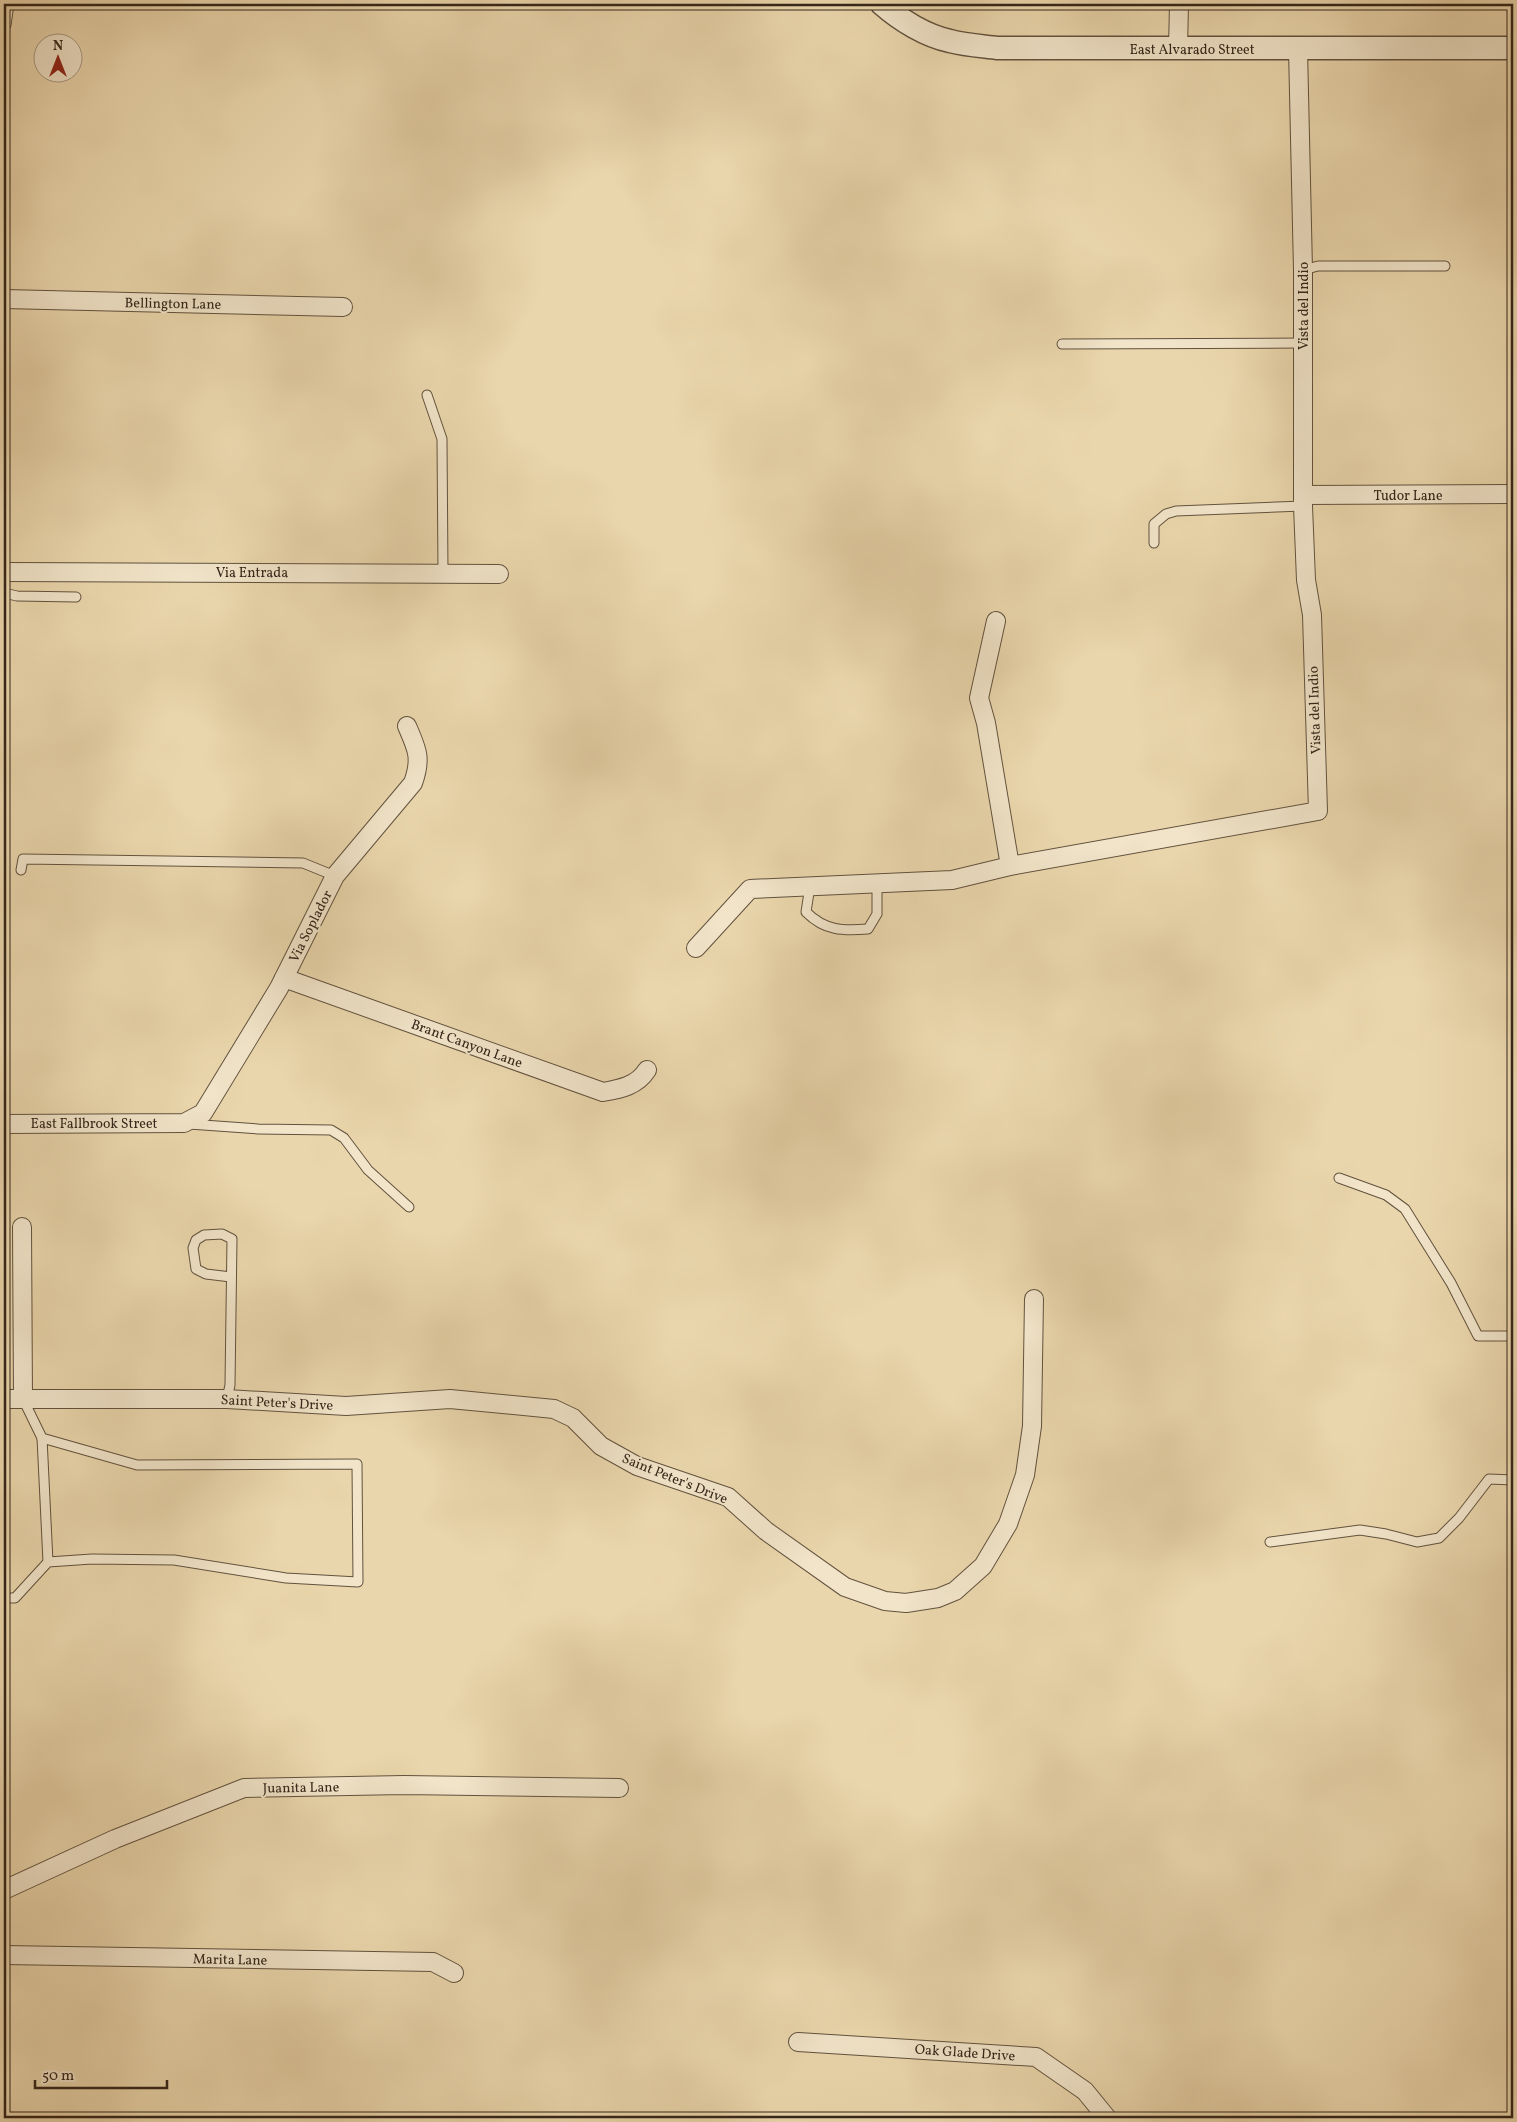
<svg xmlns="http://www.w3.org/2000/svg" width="1517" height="2122" font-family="Vollkorn,serif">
<rect width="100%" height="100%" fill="#ead6ac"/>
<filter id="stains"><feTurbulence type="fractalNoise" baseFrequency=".004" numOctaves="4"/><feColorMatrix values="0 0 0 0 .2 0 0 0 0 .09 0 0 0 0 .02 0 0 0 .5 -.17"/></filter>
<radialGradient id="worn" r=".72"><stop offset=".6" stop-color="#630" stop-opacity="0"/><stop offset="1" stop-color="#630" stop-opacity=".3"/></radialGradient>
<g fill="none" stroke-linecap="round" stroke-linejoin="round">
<defs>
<g id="service">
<path d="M4,27L6,25L9,4"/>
<path d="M1303,270L1318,266H1445"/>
<path d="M1062,344L1303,343"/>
<path d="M427,395L442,439L443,573"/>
<path d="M1154,543V524L1166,514L1176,511L1303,506"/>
<path d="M4,593L17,596L76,597"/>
<path d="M21,870L23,859L303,863L335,876"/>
<path d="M810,886L806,912C825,931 843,931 868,929L877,914V883"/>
<path d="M189,1124L258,1129L331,1130L344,1138L368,1170L409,1207"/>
<path d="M1339,1178L1386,1195L1405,1209L1451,1283L1478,1336H1513"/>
<path d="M227,1399L230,1385L232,1239L222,1234L204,1235L196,1240L193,1248L196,1269L206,1274L231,1277"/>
<path d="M42,1438L48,1562"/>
<path d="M1270,1542L1360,1530L1386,1534L1417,1542L1439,1538L1459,1518L1489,1479L1513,1480"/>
<path d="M4,1598H15L48,1562L92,1559L174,1560L286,1578L358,1582L357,1464L137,1465L42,1438L23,1399"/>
</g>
<g id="minor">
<path d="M1178,49L1179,4"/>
<path d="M4,299L343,307"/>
<path d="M1303,495L1513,494"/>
<path d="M4,572L499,574"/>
<path d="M996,621L979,698L986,723L1010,866L1318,811L1312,615L1306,580L1303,506V270L1298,49"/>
<path d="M696,948L750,889L952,880L1010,866"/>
<path d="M284,978L603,1092C620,1089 637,1086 647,1070"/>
<path d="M4,1124L184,1123L203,1113L279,988L335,876L413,783C422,758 417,749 407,726"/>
<path d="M22,1227L23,1399"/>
<path d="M4,1399H227L346,1406L450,1399L554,1409L573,1418L601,1446L637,1466L728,1497L766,1531L845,1587L885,1601L906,1603L938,1598L955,1591L983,1566L1008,1524L1025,1475L1032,1426L1034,1299"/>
<path d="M4,1890L115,1839L244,1788L404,1785L619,1788"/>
<path d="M4,1955L433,1962L454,1973"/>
<path d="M798,2042L1036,2057L1085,2091L1107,2118"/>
</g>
<path id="tertiary" d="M882,4C900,20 926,36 950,41C965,45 981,46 997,48H1513"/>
</defs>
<use href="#service" stroke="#62523e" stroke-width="11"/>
<use href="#minor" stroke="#62523e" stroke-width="20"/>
<use href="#tertiary" stroke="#62523e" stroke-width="25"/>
<use href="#service" stroke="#f1e4c9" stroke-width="9"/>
<use href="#minor" stroke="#f1e4c9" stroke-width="18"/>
<use href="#tertiary" stroke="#f1e4c9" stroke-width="22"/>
</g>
<g text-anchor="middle" stroke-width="4" stroke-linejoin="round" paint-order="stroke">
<g font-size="14" fill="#35261a" stroke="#f1e4c9">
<text x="1192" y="54">East Alvarado Street</text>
<text transform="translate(173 303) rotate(1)" y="5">Bellington Lane</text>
<text transform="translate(1303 306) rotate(-90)" y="5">Vista del Indio</text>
<text x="1408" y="500">Tudor Lane</text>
<text x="252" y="577">Via Entrada</text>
<text transform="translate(1314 710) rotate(-92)" y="5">Vista del Indio</text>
<text transform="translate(310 926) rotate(-63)" y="5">Via Soplador</text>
<text transform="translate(467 1043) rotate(20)" y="5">Brant Canyon Lane</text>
<text x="94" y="1128">East Fallbrook Street</text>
<text transform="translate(277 1402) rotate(3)" y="5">Saint Peter's Drive</text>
<text transform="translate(675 1478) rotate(22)" y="5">Saint Peter's Drive</text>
<text transform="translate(301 1787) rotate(-1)" y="5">Juanita Lane</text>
<text transform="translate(230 1959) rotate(1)" y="5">Marita Lane</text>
<text transform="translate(965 2052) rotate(4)" y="5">Oak Glade Drive</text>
</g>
</g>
<rect width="1517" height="2122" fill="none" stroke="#ead6ac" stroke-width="20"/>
<rect x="5" y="5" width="1507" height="2112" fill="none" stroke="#35261a" stroke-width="2.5"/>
<rect x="10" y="10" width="1497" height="2102" fill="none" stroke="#35261a"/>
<g transform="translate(58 58)"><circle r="24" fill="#f1e4c9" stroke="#a69883"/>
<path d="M0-4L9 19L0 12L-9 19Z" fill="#8f2418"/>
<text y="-8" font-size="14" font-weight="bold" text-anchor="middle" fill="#35261a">N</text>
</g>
<path d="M35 2080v8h132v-8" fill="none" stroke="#35261a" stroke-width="2.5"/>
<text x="42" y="2080" font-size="15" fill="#35261a" stroke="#f1e4c9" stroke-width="4" paint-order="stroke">50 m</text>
<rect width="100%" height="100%" filter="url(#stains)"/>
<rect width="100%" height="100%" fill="url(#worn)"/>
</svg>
